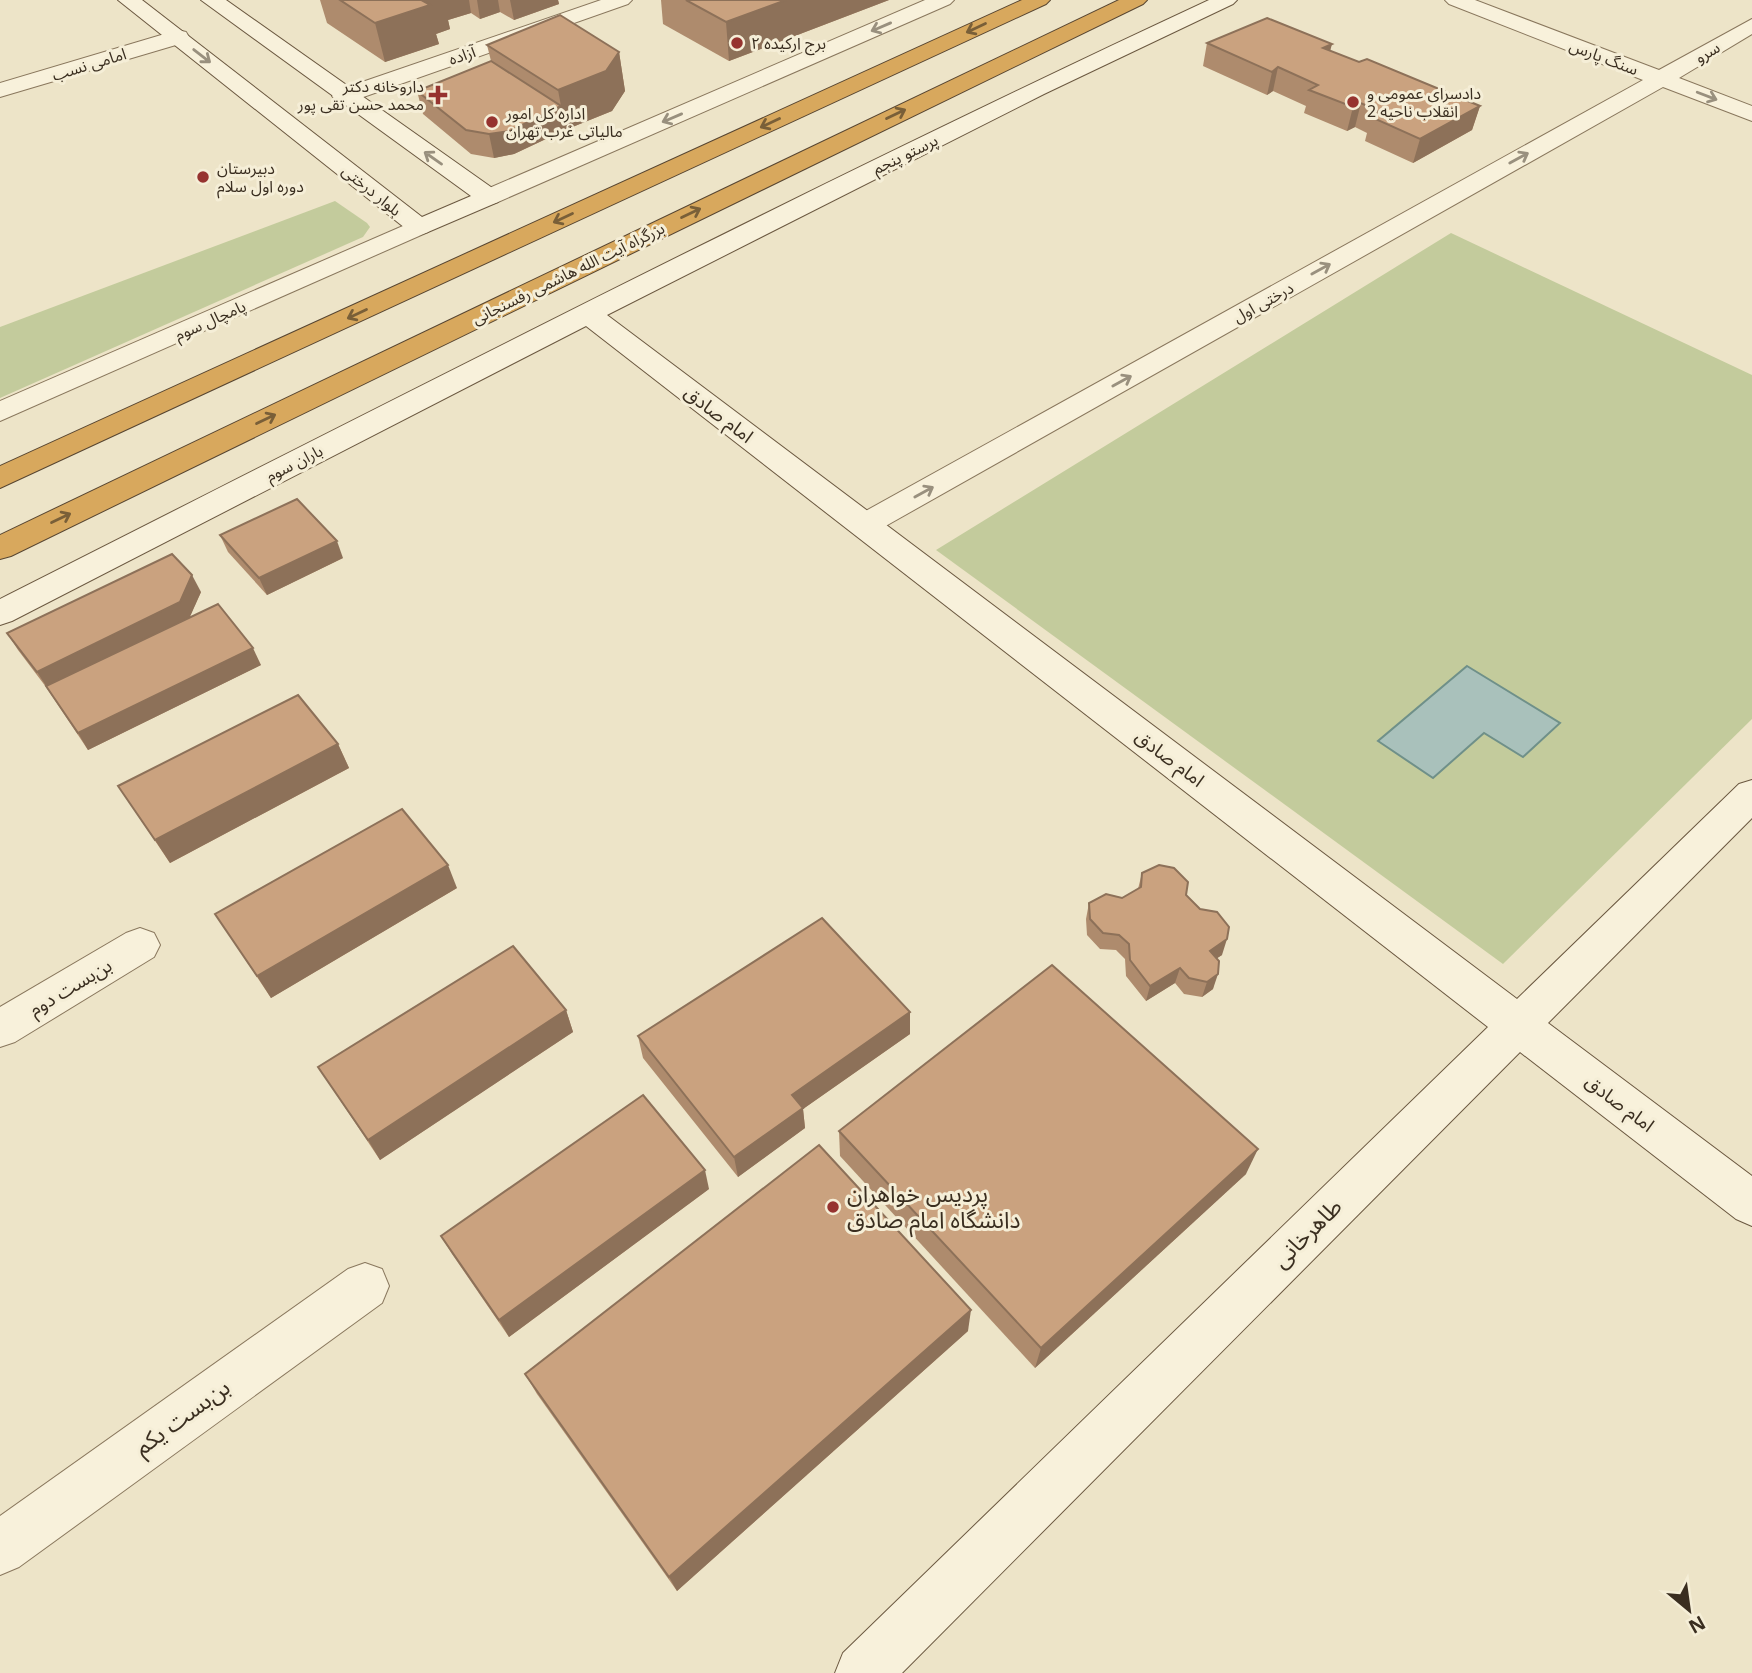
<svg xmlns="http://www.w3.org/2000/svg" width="1752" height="1673" font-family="Georgia,'Noto Sans Arabic',serif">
<rect width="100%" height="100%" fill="#ede4c8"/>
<g fill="#c3cb9c">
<path d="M335,201L367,223L370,227L363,237L0,398V327Z"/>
<path d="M1451,233L1752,375V719L1503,964L936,550Z"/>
</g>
<path fill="#a9c1bb" stroke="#6f9089" stroke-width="2" d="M1467,666L1560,723L1523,757L1484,733L1433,778L1378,741Z"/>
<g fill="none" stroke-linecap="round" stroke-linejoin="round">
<defs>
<g id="street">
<path d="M601,0H632L628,4L352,101H336L332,96L336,91Z"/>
<path d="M925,0H954L950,4L498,202L489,205L480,202L476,197L480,192Z"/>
<path d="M1445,0H1475L1659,70L1752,19V34L1679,78L1752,106V121L1663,87L875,532L864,535L853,532L848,525L853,518L1643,80L1449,4Z"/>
<path d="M178,30L186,32L189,37L186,42L0,97V83Z"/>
<path d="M419,219L428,222L432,227L428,232L0,421V401Z"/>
<path d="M140,928L154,933L160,945L154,957L15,1042L0,1047V1007L126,933Z"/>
<path d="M365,1263L382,1269L389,1286L382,1303L19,1567L0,1575V1516L348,1269Z"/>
</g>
<g id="secondary">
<path d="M118,0H142L422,217L471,196L201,0H226L498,192L502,197L498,202L428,232L419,235L410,232Z"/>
<path d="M1209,0H1237L1233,4L1044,94L607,315L1517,999L1739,784L1752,780V818L1548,1023L1752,1176V1226L1736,1219L1520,1052L902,1673H835L843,1653L1488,1027L586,326L12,621L0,625V599C402,396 801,190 1209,0Z"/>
</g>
<g id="highway">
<path d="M1022,0H1050L1046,4L0,488V466Z"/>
<path d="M1119,0H1147L1143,4L11,556L0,559V535Z"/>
</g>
</defs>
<use href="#street" stroke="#89775d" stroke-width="2"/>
<use href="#secondary" stroke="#6b5840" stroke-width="2"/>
<use href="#highway" stroke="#574531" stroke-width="2"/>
<use href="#street" fill="#f8f1db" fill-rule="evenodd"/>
<use href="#secondary" fill="#f8f1db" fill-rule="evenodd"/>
<use href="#highway" fill="#d8a85d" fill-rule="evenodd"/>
</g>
<g fill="#ae8b6d">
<path d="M320,0H558L559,4L514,20L500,12L480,19L471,13L448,20L450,29L436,34L439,44L385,62L327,23Z"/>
<path d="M661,0H889L729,61L663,24Z"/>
<path d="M1207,43L1330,51L1480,106L1472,130L1413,163L1365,141L1367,133L1355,127L1347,131L1304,113L1306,106L1273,91L1267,95L1203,66Z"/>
<path d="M487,45L619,52L625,91L612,111L565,130L514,154L494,158L471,154L423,114L417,91L491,61Z"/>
<path d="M220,535L343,558L267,595L228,552Z"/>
<path d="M201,592L189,618L261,665L88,750L46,687L18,650L7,633Z"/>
<path d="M338,744L349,768L170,863L118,786Z"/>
<path d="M1142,873L1186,895L1222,955L1217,958L1213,989L1202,997L1184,994L1175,983L1146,1001L1126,976L1125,959L1116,950L1100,949L1087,935L1086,919L1089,903L1122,898L1138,889Z"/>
<path d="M457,888L271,998L215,914Z"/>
<path d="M566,1010L573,1032L380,1160L318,1067Z"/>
<path d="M910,1012V1034L803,1109L805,1128L738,1177L643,1058L638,1036Z"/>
<path d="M839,1131L1246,1174L1035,1368L840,1156Z"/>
<path d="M709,1189L509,1337L452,1254L441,1236Z"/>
<path d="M968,1331L677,1591L537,1394L525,1374Z"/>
</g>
<g fill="#8d7159">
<path d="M419,0H469L471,13L448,20L450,29L436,34L439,44L385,62L375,23Z"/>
<path d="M477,0H498L500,12L480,19Z"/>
<path d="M510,0H558L559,4L514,20Z"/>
<path d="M786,0H889L729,61L726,22Z"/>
<path d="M1332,44L1326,67L1323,48Z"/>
<path d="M619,52L625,91L612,111L565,130L514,154L494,158L489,134L561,106L558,90Z"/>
<path d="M1278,67L1273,91L1267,95L1272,72Z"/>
<path d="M1361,103L1355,127L1347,131L1353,107Z"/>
<path d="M1480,106L1472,130L1413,163L1420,139Z"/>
<path d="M337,541L343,558L267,595L259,578Z"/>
<path d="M192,575L201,592L189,619L48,689L37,672Z"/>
<path d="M253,648L261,665L88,750L78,733Z"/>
<path d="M338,744L349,768L170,863L155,840Z"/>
<path d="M448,865L457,888L271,998L257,976Z"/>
<path d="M1227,939L1222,955L1205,966L1210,951Z"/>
<path d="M1180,968L1175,983L1146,1001L1150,986Z"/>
<path d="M1218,974L1213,989L1202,997L1207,982Z"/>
<path d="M566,1010L573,1032L380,1160L368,1140Z"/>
<path d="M910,1012V1034L803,1109L805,1128L738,1177L734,1157L792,1095Z"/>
<path d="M1258,1149L1246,1174L1035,1368L1041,1348Z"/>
<path d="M705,1170L709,1189L509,1337L499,1320Z"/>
<path d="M971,1310L968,1331L677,1591L669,1577Z"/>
</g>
<g fill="#caa27f" stroke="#8d7159" stroke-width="2">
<path d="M340,0H421L430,5L375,23Z"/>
<path d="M686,0H786L726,22Z"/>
<path d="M560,15L619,52L606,71L558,90L487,45Z"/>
<path d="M1267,18L1332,44L1323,48L1359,62L1367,59L1480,106L1420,139L1371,117L1380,112L1361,103L1353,107L1309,90L1318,85L1278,67L1272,72L1207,43Z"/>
<path d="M491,61L561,106L510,131L489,134L466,130L417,91Z"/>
<path d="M297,499L337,541L259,578L220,535Z"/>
<path d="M172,554L192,575L180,602L37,672L7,633Z"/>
<path d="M218,604L253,648L78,733L46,686Z"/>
<path d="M298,695L338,744L155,840L118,786Z"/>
<path d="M402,809L448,865L257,976L215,914Z"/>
<path d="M1159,865L1174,868L1188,882L1186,895L1200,909L1217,912L1229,927L1227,939L1210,951L1219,961L1218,974L1207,982L1189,978L1180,968L1150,986L1130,960L1129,944L1119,935L1103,933L1090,919L1089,903L1106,894L1122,898L1141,887L1142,873Z"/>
<path d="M822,918L910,1012L792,1095L803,1108L734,1157L638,1036Z"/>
<path d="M513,946L566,1010L368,1140L318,1067Z"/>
<path d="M1052,965L1258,1149L1041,1348L839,1131Z"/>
<path d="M643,1095L705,1170L499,1320L441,1236Z"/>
<path d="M819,1145L971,1310L669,1577L525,1374Z"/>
</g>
<defs><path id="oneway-shaft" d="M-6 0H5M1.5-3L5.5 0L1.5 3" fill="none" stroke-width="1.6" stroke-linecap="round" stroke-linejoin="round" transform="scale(1.75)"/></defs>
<g stroke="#99907e">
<use href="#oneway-shaft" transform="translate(881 27) rotate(157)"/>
<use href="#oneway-shaft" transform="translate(202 56) rotate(38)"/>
<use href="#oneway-shaft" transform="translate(1707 96) rotate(21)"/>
<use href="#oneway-shaft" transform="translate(672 118) rotate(157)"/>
<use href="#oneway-shaft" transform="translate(433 158) rotate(-145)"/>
<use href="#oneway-shaft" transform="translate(1519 158) rotate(-29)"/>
<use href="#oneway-shaft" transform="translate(1321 269) rotate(-29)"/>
<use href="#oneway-shaft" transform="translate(1122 381) rotate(-29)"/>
<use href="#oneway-shaft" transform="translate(924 492) rotate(-29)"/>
</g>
<g stroke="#795f38">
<use href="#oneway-shaft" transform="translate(976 28) rotate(155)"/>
<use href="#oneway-shaft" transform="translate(896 114) rotate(-26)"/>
<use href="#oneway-shaft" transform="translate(770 123) rotate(155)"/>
<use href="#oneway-shaft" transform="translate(691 213) rotate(-26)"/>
<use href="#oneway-shaft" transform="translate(563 218) rotate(155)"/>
<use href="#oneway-shaft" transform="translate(357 314) rotate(155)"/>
<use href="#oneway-shaft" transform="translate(266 419) rotate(-26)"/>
<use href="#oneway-shaft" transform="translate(61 518) rotate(-26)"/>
</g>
<g fill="#96332f" stroke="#f5eed7" stroke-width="2.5">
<circle cx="737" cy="43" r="7"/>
<path d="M434.5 84.5h7v7h7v7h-7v7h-7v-7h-7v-7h7z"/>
<circle cx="1353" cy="102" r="7"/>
<circle cx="492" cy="122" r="7"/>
<circle cx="203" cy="177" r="7"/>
<circle cx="833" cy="1207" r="7"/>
</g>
<g text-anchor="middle" stroke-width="6" stroke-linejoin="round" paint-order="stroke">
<g font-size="16" fill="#3a2e20" stroke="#f5eed7" text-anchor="start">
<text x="751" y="49">برج ارکیده ۲</text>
<text x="424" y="92" text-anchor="end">داروخانه دکتر<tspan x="424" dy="18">محمد حسن تقی پور</tspan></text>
<text x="1367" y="99">دادسرای عمومی و<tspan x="1367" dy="18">انقلاب ناحیه 2</tspan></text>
<text x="506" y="119">اداره کل امور<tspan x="506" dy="18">مالیاتی غرب تهران</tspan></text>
<text x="217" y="174">دبیرستان<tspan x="217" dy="18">دوره اول سلام</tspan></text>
</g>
<g font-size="16" fill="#3a2e20" stroke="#f5eed7">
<text transform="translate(1707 52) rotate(-31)" y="6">سرو</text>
<text transform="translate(462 55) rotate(-19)" y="6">آزاده</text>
<text transform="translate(1604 57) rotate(21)" y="6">سنگ پارس</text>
<text transform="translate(89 64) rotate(-17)" y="6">امامی نسب</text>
<text transform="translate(905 154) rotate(-26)" y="6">پرستو پنجم</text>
<text transform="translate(372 190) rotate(39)" y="6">بلوار درختی</text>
<text transform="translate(568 273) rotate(-26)" y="6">بزرگراه آیت الله هاشمی رفسنجانی</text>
<text transform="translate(1263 302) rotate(-29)" y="6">درختی اول</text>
<text transform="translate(210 320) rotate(-24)" y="6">پامچال سوم</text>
<text transform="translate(294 463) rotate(-27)" y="6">باران سوم</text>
</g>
<g font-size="19" fill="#3a2e20" stroke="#f5eed7">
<text transform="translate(719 414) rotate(37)" y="7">امام صادق</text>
<text transform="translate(1170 758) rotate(37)" y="7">امام صادق</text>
<text transform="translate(70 987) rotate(-31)" y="7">بن‌بست دوم</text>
<text transform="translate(1620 1103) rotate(37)" y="7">امام صادق</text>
</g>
<g font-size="23" fill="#3a2e20" stroke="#f5eed7" text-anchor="start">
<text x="847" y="1202">پردیس خواهران<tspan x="847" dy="26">دانشگاه امام صادق</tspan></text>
</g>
<g font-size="23" fill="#3a2e20" stroke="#f5eed7">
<text transform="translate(1307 1233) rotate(-45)" y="8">طاهرخانی</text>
<text transform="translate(182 1417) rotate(-36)" y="8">بن‌بست یکم</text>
</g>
</g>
<g transform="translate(1689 1610) rotate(151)" stroke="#f5eed7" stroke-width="5" paint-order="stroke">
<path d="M0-5L12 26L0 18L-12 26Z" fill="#3a2e20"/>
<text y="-10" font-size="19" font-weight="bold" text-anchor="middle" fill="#3a2e20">N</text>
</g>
</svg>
